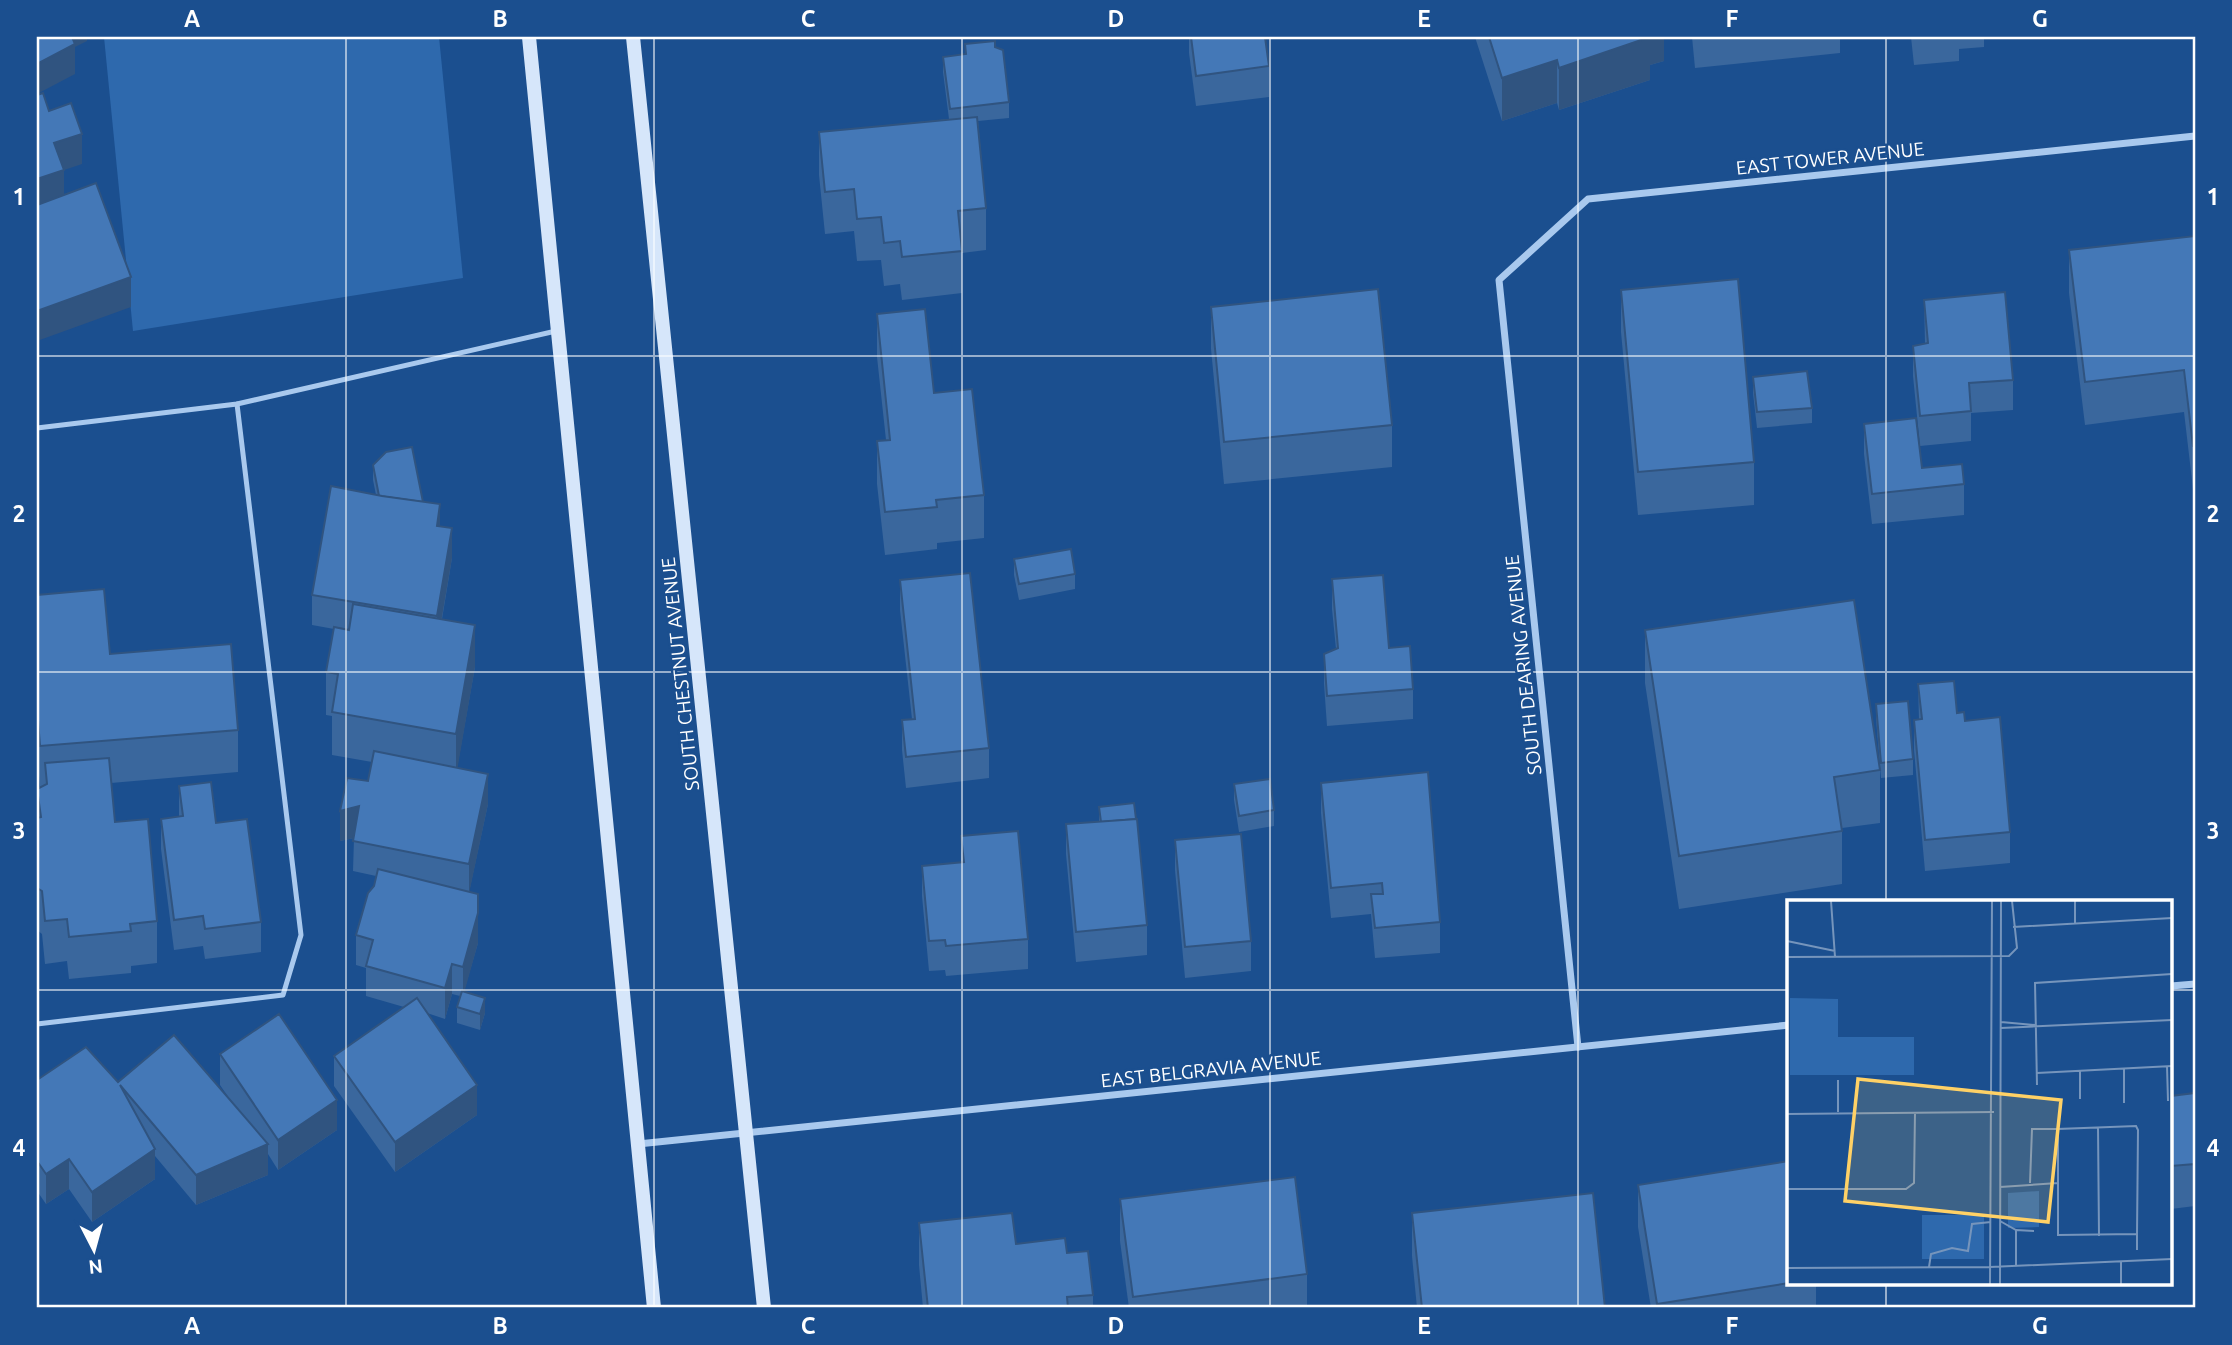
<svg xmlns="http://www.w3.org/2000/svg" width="2232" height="1345" font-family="Ubuntu,sans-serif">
<rect width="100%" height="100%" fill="#1b4f8f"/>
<path fill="#2e69ad" d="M104,37H439L463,278L133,331Z"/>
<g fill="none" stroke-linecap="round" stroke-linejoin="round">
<g stroke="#a9c9ee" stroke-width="5">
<path d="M37,428L237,404L556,331"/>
<path d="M37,1024L283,995L301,935L237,404"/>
</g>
<g stroke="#a9c9ee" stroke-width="7">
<path d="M2171,986L2195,984"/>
<path d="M1578,1047L1499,280L1588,199L2195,136"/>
<path d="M638,1144L1789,1025"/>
</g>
<g stroke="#d6e6fa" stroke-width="14">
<path d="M529,37L654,1308"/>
<path d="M633,37L764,1308"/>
</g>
</g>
<g fill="#3a679d">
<path d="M1189,37H1265L1269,66V97L1196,106L1189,53Z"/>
<path d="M1475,37H1664V61L1650,65V80L1559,110L1557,103L1502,121Z"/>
<path d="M1692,37H1840V53L1695,68Z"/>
<path d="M1911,37H1984V47L1959,49V61L1914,65Z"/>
<path d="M965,44L995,47L1009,102V118L978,121L986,208V250L962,253V293L902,300L900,284L884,286L881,260L857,261L854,231L825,234L819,175V132L949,119L943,72V57L965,54Z"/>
<path d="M2195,236V488L2193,489L2184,412L2085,425L2069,293V250Z"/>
<path d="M1621,290L1754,462V505L1638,515L1621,332Z"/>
<path d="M1924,300L2013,380V410L1971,413V441L1920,446L1913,376V346L1925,344Z"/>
<path d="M1211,307L1392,425V467L1224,484L1211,349Z"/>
<path d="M877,314L934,393L984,495V538L937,543V549L885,555L877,484V441L886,440L877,357Z"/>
<path d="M1753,377L1812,408V423L1757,428L1753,393Z"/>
<path d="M1864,424L1922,468L1964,484V515L1872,524L1864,454Z"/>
<path d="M373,465L423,502L440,526L452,558L442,619L475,667L457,768L488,804L469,892L478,943L464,991L485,1013L480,1030L457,1023V1007L460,996L452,994L445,1019L427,1013L477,1115L395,1172L334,1086V1056L404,1007L366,996V968L356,965V935L374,886L376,876L353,871L354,838L340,841L368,781L372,762L332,755V716L326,715V672L334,629L312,625V595L376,495L373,480Z"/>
<path d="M1014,559L1075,574V589L1019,600L1014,575Z"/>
<path d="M1332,579L1389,648L1413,689V719L1327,726L1324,684V654L1336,649L1332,609Z"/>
<path d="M900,580L989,748V778L906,788L902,750V720L912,719L900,610Z"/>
<path d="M37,595L110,654L238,730V772L111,783L115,822L157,921V963L131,966V973L69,979L67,961L45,964L42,934L37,930V789L40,788L37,749Z"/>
<path d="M1645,630L1880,770V823L1842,828V884L1679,909L1645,683Z"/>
<path d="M1918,684L1965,721L2010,832V863L1925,871L1914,750V720H1919Z"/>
<path d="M1876,704L1913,759V775L1881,778L1876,719Z"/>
<path d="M1321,783L1440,922V953L1375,958L1371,914L1331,918L1321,813Z"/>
<path d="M1234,784L1274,810V826L1239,832L1234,800Z"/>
<path d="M179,786L216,823L261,922V952L205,959L203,946L174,950L161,849V819L179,816Z"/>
<path d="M1099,807L1147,925V955L1076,962L1066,854V824L1099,822Z"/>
<path d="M961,836L1028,939V969L946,976L945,970L929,971L922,896V866L961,863Z"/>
<path d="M1175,840L1251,941V971L1185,978L1175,870Z"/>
<path d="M220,1054L337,1130L278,1170L268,1154V1175L196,1205L155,1156V1179L92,1222L69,1189L46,1204L37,1191V1080L118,1082L235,1107L220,1085Z"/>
<path d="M2195,1093V1206L2171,1209V1096Z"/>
<path d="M1789,1161V1284H1816V1308H1651L1638,1227V1185Z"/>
<path d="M1120,1199L1307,1274V1308H1129L1120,1241Z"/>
<path d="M1412,1213L1605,1308H1417L1412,1256Z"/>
<path d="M919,1223L1067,1253L1093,1295V1308H923L919,1265Z"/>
</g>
<g fill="#305480">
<path d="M64,37H87V41L75,47V74L37,94V64Z"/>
<path d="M1646,37H1664V61L1650,65V80L1559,110V68Z"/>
<path d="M1557,60V103L1502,121V78Z"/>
<path d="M82,134V164L64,170V200L37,209V179L54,143Z"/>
<path d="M131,277V307L37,341V311Z"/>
<path d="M440,504V535L437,526Z"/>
<path d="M452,528V558L437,646V616Z"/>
<path d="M475,625V667L456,777V734Z"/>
<path d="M488,774V804L469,894V864Z"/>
<path d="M359,806V837L340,841V811Z"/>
<path d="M478,913V943L463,997V967Z"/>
<path d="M452,964V994L445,1019V988Z"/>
<path d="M485,998V1013L480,1030V1014Z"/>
<path d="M477,1085V1115L395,1172V1142Z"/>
<path d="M337,1100V1130L278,1170V1140Z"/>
<path d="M268,1144V1175L196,1205V1175Z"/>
<path d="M155,1149V1179L92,1222V1192Z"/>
<path d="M69,1159V1189L46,1204V1174Z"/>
</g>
<g fill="#4478b7" stroke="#305480" stroke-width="2">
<path d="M37,37H72L75,44L37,64Z"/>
<path d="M1191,37H1265L1269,66L1196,76Z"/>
<path d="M1489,37H1650L1559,68L1557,60L1502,78Z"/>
<path d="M995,41V47L1003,50L1009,102L950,109L943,57L966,54L965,44Z"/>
<path d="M43,93L49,111L71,103L82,134L54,143L64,170L37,179V95Z"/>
<path d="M977,117L986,208L958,211L962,251L902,257L900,241L884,243L881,217L857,219L854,189L825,192L819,132Z"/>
<path d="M96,183L131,277L37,311V205Z"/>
<path d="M2195,236V446H2193L2184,370L2085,382L2069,250Z"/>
<path d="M1738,279L1754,462L1638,472L1621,290Z"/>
<path d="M1378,289L1392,425L1224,442L1211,307Z"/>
<path d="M2005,292L2013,380L1969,383L1971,411L1920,416L1913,346L1928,343L1924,300Z"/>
<path d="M925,309L934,393L972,389L984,495L936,500L937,507L885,512L877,441L890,440L877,314Z"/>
<path d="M1807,371L1812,408L1757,412L1753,377Z"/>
<path d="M1916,418L1922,468L1962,464L1964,484L1872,494L1864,424Z"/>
<path d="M412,447L423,502L379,496L373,465L386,452Z"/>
<path d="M331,486L382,496L440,504L437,526L452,528L437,616L312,595Z"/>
<path d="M1071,549L1075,574L1019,584L1014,559Z"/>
<path d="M970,573L989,748L906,757L902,720L915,719L900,580Z"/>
<path d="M1383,575L1389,648L1410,646L1413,689L1327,696L1324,654L1338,648L1332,579Z"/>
<path d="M104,589L110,654L231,644L238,730L40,746L37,707V595Z"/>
<path d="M1854,600L1880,770L1834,777L1842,831L1679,856L1645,630Z"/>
<path d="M353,604L475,625L456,734L332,712L338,674L326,672L334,627L349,630Z"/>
<path d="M1954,681L1957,713L1964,712L1965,721L2000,717L2010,832L1925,840L1914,720L1922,719L1918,684Z"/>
<path d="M1908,701L1913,759L1881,763L1876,704Z"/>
<path d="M374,751L488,774L469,864L353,841L359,806L340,811L347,778L368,781Z"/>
<path d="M109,758L115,822L148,819L157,921L130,924L131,931L69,937L67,919L45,921L42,891L37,888V818L41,817L37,789L47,784L45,763Z"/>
<path d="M1428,772L1440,922L1375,928L1371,894H1383L1382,883L1331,888L1321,783Z"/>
<path d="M1270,779L1274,810L1239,816L1234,784Z"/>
<path d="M211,782L216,823L247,819L261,922L205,929L203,916L174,920L161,819L183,816L179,786Z"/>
<path d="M1134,803L1136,819L1101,822L1099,807Z"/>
<path d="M1137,819L1147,925L1076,932L1066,824Z"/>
<path d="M1018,831L1028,939L946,946L945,940L929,941L922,866L964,862L961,836Z"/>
<path d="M1241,834L1251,941L1185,947L1175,840Z"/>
<path d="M378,869L478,894V913L463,967L452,964L445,988L366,966L373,940L356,935L368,893L374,886Z"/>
<path d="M462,991L485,998L480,1014L457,1007Z"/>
<path d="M417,998L477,1085L395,1142L334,1056Z"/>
<path d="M279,1014L337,1100L278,1140L220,1054Z"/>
<path d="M174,1035L268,1144L196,1175L120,1085L155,1149L92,1192L69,1159L46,1174L37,1161V1080L86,1047L118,1082Z"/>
<path d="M2195,1093V1164L2171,1166V1096Z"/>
<path d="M1789,1161V1283L1657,1304L1638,1185Z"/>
<path d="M1295,1177L1307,1274L1133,1297L1120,1199Z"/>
<path d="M1593,1193L1605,1308H1422L1412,1213Z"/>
<path d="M1012,1213L1016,1244L1065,1238L1067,1253L1088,1251L1093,1295L1067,1297L1068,1308H928L919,1223Z"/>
</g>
<path fill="none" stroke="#fff" stroke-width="2" stroke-opacity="0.55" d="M346,37V1308M654,37V1308M962,37V1308M1270,37V1308M1578,37V1308M1886,37V902M37,356H2195M37,672H2195M37,990H1789M2171,990H2195M1886,1284V1308"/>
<g text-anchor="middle" stroke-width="5" stroke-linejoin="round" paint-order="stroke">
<g font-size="19" fill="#fff" stroke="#1b4f8f">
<text transform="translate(1830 158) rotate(-6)" y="7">EAST TOWER AVENUE</text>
<text transform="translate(1523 665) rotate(-96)" y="7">SOUTH DEARING AVENUE</text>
<text transform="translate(680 674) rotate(-96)" y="7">SOUTH CHESTNUT AVENUE</text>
<text transform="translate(1211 1069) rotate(-6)" y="7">EAST BELGRAVIA AVENUE</text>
</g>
</g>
<g transform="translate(1787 900)">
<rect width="385" height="385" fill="#1b4f8f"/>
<path d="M3,98L51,99V137H127V175H3ZM252,291V327L221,328V293ZM135,315H197V359H135Z" fill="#2e69ad"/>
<path fill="none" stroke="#7695bc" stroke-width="2" d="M44,1L48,57M288,1V23M226,27L385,18M0,41L48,51M0,57L222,56L230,48L225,1M214,122L248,125M214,128L385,120M380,166L381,201M337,169V203M293,171V199M250,173L385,166M51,180V212M250,185L248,83L385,74M0,214L207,212M311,227L312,336M243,283L245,229H271M213,287L271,283M0,289H119L127,283L128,212M213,321L229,330L247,331M350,350V334L351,230L349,226L271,229V335L350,334M334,362V384M229,365V330M142,367L144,354L165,348L181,351L185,324L204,322M0,368L203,367L385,359M203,384L205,1M213,384L214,1"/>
<path fill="#ffd166" fill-opacity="0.15" stroke="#ffd166" stroke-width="3.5" d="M71,179L274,200L261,322L58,301Z"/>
<rect width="385" height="385" fill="none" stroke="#fff" stroke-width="3.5"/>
</g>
<rect width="2232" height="1345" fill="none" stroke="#1b4f8f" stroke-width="77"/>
<g transform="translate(94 1250) rotate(174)" stroke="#1b4f8f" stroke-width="5" paint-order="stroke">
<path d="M0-5L12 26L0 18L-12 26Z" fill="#ffffff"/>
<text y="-10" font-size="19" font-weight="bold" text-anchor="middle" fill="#ffffff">N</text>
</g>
<rect x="38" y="38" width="2156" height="1268" fill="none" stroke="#fff" stroke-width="2.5"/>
<g font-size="23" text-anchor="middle" font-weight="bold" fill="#fff">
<text x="192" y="27">A</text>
<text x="500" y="27">B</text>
<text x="808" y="27">C</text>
<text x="1116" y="27">D</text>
<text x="1424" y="27">E</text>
<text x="1732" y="27">F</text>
<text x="2040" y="27">G</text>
<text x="19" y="205">1</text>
<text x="2213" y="205">1</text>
<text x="19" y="522">2</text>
<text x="2213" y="522">2</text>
<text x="19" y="839">3</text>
<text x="2213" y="839">3</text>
<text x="19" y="1156">4</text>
<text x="2213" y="1156">4</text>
<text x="192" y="1334">A</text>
<text x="500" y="1334">B</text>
<text x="808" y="1334">C</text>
<text x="1116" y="1334">D</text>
<text x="1424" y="1334">E</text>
<text x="1732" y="1334">F</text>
<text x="2040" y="1334">G</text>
</g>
</svg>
